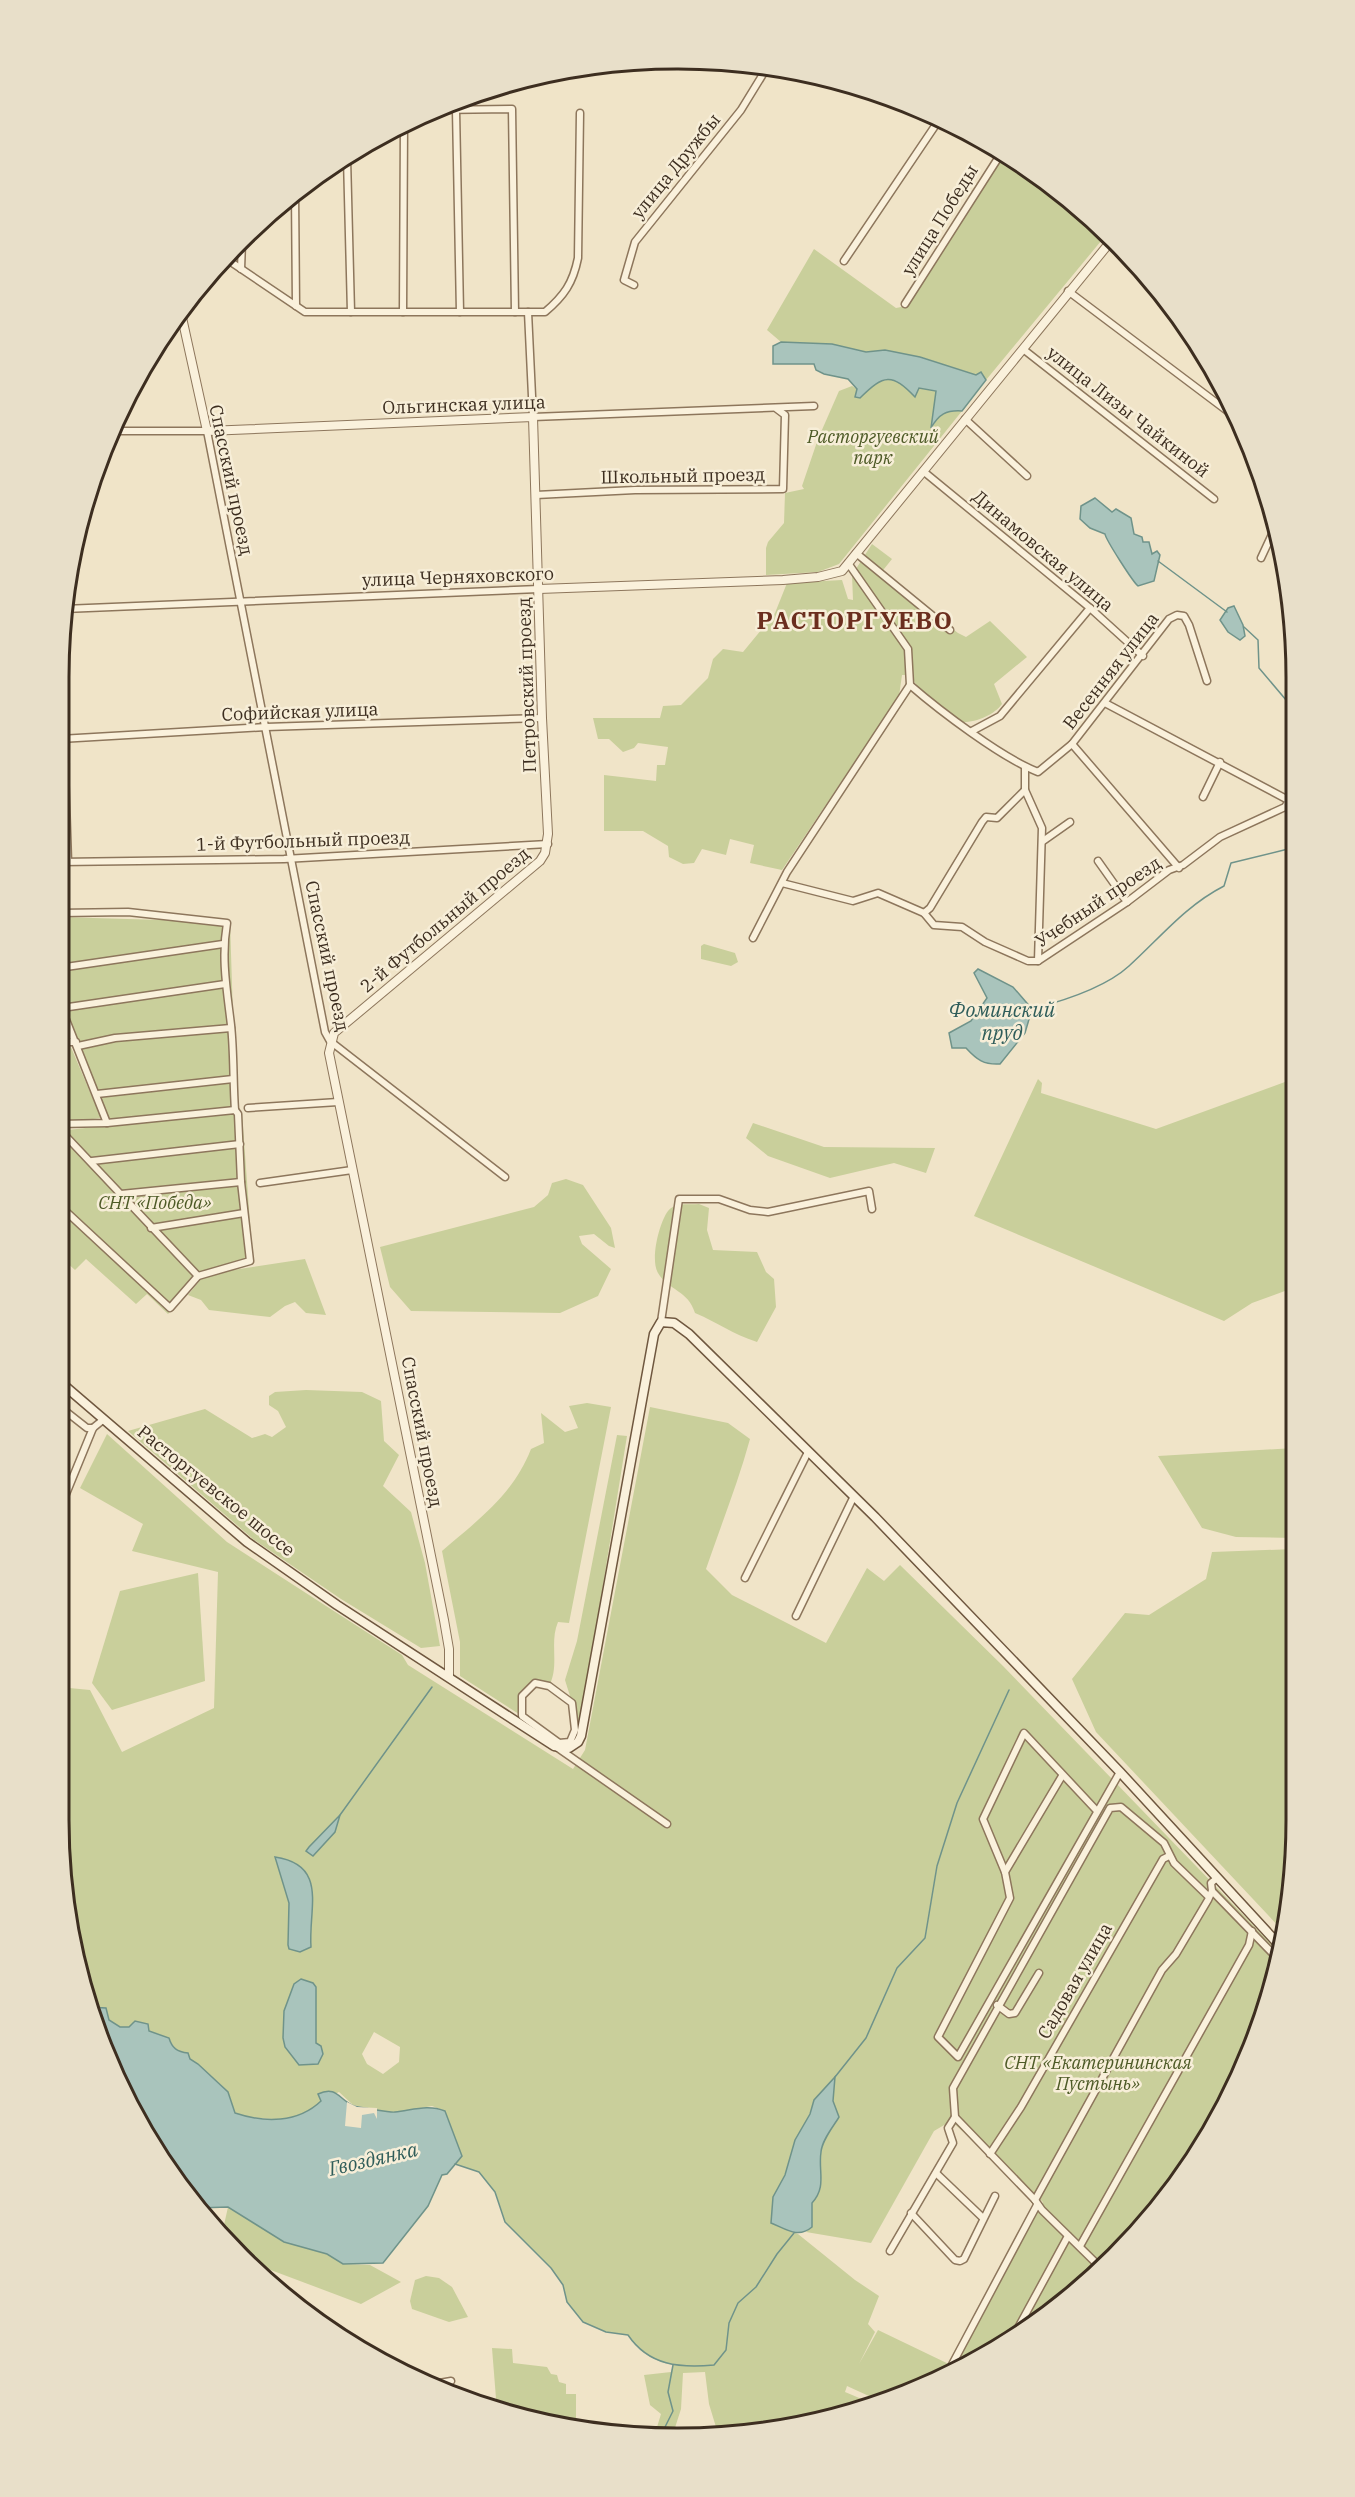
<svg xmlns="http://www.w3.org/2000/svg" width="1355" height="2497" font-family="'IBM Plex Serif',serif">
<rect width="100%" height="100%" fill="#f0e4c8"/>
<g fill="#c9cf9b" fill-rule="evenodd">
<path d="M1004,154L1086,212L1106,235L986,380L981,372L976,375L921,357L885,350L866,352L832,344L781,342L767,330L814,249L896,308L906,306Z"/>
<path d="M892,378L900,382L915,397L919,388L937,391L933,426C940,413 948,410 962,411L839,564L818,572L766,575V548L768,542L784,523L785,493L804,489L802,486L818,439L839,391L852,386L857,389L860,398L875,383Z"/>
<path d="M872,544L892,559L880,574L958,633L966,637L990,621L1027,657L994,684L1002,704C992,718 963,728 947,718C932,707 920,691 910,675H902L899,696L782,870L750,863L754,845L730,839L726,855L702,849L694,863L683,864L669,857L668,846L643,831H604V775L656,781L657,765H665L668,747L638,743L634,748L623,752L609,739H598L593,718H660L663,706L681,705L708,678L713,659L723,649L743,652L775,613L787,583L842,580L848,599L853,600L852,575Z"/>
<path d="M59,917L230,922L236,1110L242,1113L253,1264L233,1270L305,1259L326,1315L306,1313L295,1302L285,1306L270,1317L209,1310L201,1300L188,1295L202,1278L168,1314L147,1294L136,1304L86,1259L75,1270L65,1261L59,1267V1131L112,1125L59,997Z"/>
<path d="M704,944L735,953L738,962L731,966L701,959V946Z"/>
<path d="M59,1019L101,1118L59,1123Z"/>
<path d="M1038,1079L1042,1083L1041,1093L1156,1129L1293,1079V1288L1252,1303L1224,1321L974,1216Z"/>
<path d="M753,1123L824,1147L935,1148L926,1173L894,1163L830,1178L768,1156L746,1138Z"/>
<path d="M566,1179L583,1185L611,1228L615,1248L609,1246L594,1234L579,1236L582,1244L611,1269L598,1296L560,1313L411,1311L390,1287L380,1247L534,1207L548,1195L552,1183Z"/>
<path d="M699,1204L709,1208L707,1230L713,1250L757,1252L766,1272L774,1279L776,1307L757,1342C732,1334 719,1323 695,1313C688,1290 669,1291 658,1273C650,1260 659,1223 668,1211C675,1202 690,1205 699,1204Z"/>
<path d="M306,1390L362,1392L381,1401L384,1441L399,1455L383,1486L411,1512L425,1563L440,1646L421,1648L341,1599L253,1539L128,1431L205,1409L252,1438L265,1434L272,1437L286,1427L278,1411L269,1405V1396L275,1392Z"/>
<path d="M587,1403L611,1407L569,1623L558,1622C549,1643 560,1665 549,1686L535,1683L522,1696V1716L460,1676V1642L442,1551C478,1520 513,1495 531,1449L544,1443L541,1413L565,1432L578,1428L569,1406Z"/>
<path d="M650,1407L728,1423L750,1439C738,1483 721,1525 706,1569L732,1595L826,1643L867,1568L884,1581L900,1565L1003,1666L1280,1953L1275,1980L1214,2129L1168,2197L1086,2285L1021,2334L915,2391L882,2402L847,2386L845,2392L876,2405L837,2417L719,2437L709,2404L705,2372L683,2373L681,2409L672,2437H654L661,2414L650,2405L644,2375L671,2372L673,2365C653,2361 639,2352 628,2335L606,2332L583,2322L567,2302L563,2285L551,2268L505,2222L495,2192L479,2172L455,2164L462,2156L445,2111L432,2106L392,2113L353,2105L339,2092L321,2101L309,2113L284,2120L247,2117L235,2113C232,2106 231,2096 227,2091C213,2073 175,2056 169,2038L149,2031L148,2024L135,2021L129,2027H120L88,2007L70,1940L59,1820V1687L90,1690L122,1752L214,1708L218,1572L132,1551L143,1524L80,1488L107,1434L227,1542L402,1655L408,1665L573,1769L585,1750ZM275,1857C329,1865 308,1910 311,1947L288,1945L289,1903ZM313,1983L316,1987V2043L283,2038L284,2011L294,1984ZM374,2032L400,2047L399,2062L383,2074L367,2064L362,2054ZM835,2078L833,2101L839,2117C833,2127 822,2140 821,2152C818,2171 827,2187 812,2203V2227L806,2232L871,2243L934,2131L951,2121L1043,2202L955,2367L878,2330L859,2364L875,2332L868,2324L879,2296L855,2280L798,2234L771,2223L773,2197L785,2175L795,2140L810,2114L814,2100Z"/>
<path d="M617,1435L627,1436L579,1734L575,1730L574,1709L565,1680L577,1641Z"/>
<path d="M1294,1448V1496L1290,1499L1294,1503V1538L1236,1537L1202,1528L1158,1456Z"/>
<path d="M1294,1549L1295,1860L1283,1931L1096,1732L1072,1679L1125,1613L1149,1615L1206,1579L1212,1552Z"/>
<path d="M198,1573L205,1681L112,1710L92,1683L120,1591Z"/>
<path d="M228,2207L284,2242L327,2254L343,2264L370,2265L401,2282L361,2304L247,2261L222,2234Z"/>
<path d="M426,2276L439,2278L452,2287L468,2317L449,2322L412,2309L410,2301L415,2280Z"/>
<path d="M492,2348L512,2349L513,2363L547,2367L551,2374L557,2375L559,2382L566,2384V2394H576V2427L518,2417L497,2411Z"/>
</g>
<g fill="#a9c4bc" stroke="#6f938a" stroke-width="1.5">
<path d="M781,342L832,344L866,352L885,350L920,357L976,375L981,372L986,380L962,411C946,410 939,414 931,428L936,391L919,388L915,397C892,373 884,374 860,398L855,397L857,389L848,379L824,374L816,370L814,364H773V346Z"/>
<path d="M1095,498L1112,512L1116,509L1131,518L1134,534L1142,537L1143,542H1149L1152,554L1157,551L1160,555L1154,581L1138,586C1133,582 1106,540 1105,534L1090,528L1080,519L1081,506Z"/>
<path d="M1234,606L1243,625L1245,636L1240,640L1228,632L1220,620L1228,608Z"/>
<path d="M978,969L1013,987L1032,1009L1025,1033L1000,1064C984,1065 977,1060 966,1048H952L949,1033L971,1021L987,998L974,973Z"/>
<path d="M340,1815L335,1832L313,1856L306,1851L309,1847Z"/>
<path d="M275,1857C329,1865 308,1909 311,1947L300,1952L289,1949L288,1945L289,1903Z"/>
<path d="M301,1979L313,1983L316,1987V2043L321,2046L323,2054L318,2064L299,2065L285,2047L283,2038L284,2011L294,1984Z"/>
<path d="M88,2007L106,2008L109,2020L120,2027H129L135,2021L148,2024L149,2031L169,2038C172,2048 177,2052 188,2053L190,2059L198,2064L228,2092L235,2113C265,2123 298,2123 321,2101L318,2094C337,2085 339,2100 354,2106C358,2107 392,2113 395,2112C413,2110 428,2104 445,2111L462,2156L447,2174L442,2175L428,2206L383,2263L343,2264L327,2254L284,2242L228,2207L197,2208C165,2174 142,2131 123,2089L126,2081L113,2066Z"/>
<path d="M835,2077L833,2101L839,2117C833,2127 822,2140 821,2152C818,2171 827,2187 812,2203V2227C798,2239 786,2229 771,2223L773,2197L785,2175L795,2140L810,2114L814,2100Z"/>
</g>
<path fill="#f0e4c8" d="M347,2102L357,2107L377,2108V2119L374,2113L362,2115L361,2128L345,2126Z"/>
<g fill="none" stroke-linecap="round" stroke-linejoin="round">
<g stroke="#6f938a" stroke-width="1.5">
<path d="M1158,561L1227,612"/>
<path d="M1244,627L1258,640L1259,668L1292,707"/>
<path d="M1032,1009C1063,1001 1105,988 1129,966C1160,938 1185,906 1224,886L1231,863L1292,848"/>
<path d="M340,1815L432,1687"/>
<path d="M835,2077L866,2038L897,1968L925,1938L937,1866L957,1803L1009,1690"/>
<path d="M455,2164L479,2172L495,2192L505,2222L551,2268L563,2285L567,2302L583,2322L606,2332L628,2335C649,2366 680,2368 714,2365L726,2350L729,2323L738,2303L756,2287L777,2254L794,2233"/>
<path d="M660,2437L673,2411L668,2392L673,2365"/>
</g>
<defs>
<g id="minor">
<path d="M437,110L512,109L515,312"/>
<path d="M456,110L460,312"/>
<path d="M347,158L351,312"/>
<path d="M295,192L296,306"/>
<path d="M225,258L305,312H545C564,296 573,283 578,258L580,113"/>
<path d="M844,261L939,120"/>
<path d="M241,269L242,242"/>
<path d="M634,285L624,280L635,242L741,110L768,66"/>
<path d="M1068,291L1230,413"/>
<path d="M905,304L1002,152"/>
<path d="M403,312L404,122"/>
<path d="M528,312L533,417L814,406"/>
<path d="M1023,349L1214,499"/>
<path d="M965,419L1027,476"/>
<path d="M115,431H207L325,1032L330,1041L505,1177"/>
<path d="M923,471L1090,608L1143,656"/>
<path d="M536,495L635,490L783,489L785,415L777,409"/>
<path d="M856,553L950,630"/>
<path d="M1261,558L1275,528"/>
<path d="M64,609L539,589"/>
<path d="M910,685C940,711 1002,758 1038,772L1072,744L1169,619L1177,615L1184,616L1189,625L1207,681"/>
<path d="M1105,703L1292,802"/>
<path d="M972,731L1000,716L1090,608"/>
<path d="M60,739L266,727L542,718"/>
<path d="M64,739L68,862"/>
<path d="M1072,744L1179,868"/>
<path d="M1025,767V790L1042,828L1038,961"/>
<path d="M1203,797L1220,762"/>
<path d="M1043,841L1070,822"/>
<path d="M1098,861L1127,902"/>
<path d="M60,862L284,859L548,844"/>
<path d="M782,883L853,901L878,893L924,913L934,925L962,927L985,942L1028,961H1038L1127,902L1169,870L1183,865L1220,837L1285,807L1289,801"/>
<path d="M60,913L128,912L227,923C221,958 227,991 231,1025C234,1053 233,1082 235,1110"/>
<path d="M924,913L930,908L982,822L986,817L997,818L1025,790"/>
<path d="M753,938L787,872L910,685L908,649L848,563"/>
<path d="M59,968L223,944"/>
<path d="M59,1002L107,1123"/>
<path d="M62,1008L225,984"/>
<path d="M59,1042H76"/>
<path d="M78,1046L115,1038L231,1028"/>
<path d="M97,1094L233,1079"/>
<path d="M248,1108L338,1102"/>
<path d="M61,1131L198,1276"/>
<path d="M92,1161L240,1144"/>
<path d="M260,1183L352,1170"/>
<path d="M121,1194L241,1182"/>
<path d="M59,1205L170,1308L198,1276L250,1261L241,1182L238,1114L235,1110L107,1123L59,1124"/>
<path d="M151,1228L244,1213"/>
<path d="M661,1322L679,1199H719L750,1210L768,1212L869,1191L872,1209"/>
<path d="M59,1406L87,1428H93"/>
<path d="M59,1511L93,1428L104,1419"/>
<path d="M745,1578L808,1452"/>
<path d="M796,1616L854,1496"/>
<path d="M535,1683L549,1686L572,1703L575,1730L570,1742L559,1743L522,1716V1696Z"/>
<path d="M555,1746L667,1824"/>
<path d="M1097,1811L1024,1733L983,1819L1005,1872L1010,1898L938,2037L958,2057L1120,1772"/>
<path d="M1005,1872L1062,1776"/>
<path d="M1212,1891L1279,1960"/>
<path d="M997,2005L1009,2014L1015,2013L1039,1973"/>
<path d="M990,2154L1021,2107L1163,1859L1169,1856"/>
<path d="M936,2173L983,2218"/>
<path d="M1035,2200L1162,1970L1176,1954L1208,1900L1212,1891L1211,1883L1217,1878"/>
<path d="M911,2213L955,2260L960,2261L964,2259L995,2196"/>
<path d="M1080,2246L1249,1945L1252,1931"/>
<path d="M890,2251L953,2143L948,2128L955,2117"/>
<path d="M1101,2268L1042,2210L1035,2200L955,2117L953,2088L1110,1808L1121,1807L1164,1843L1174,1863L1208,1896"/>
<path d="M1012,2339L1068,2236"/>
<path d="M947,2374L1037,2205"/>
<path d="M428,2385L451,2381"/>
</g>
<g id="tertiary">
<path d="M181,313L207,431L533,417L542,718L548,834L545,853L540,861L334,1033L329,1053L444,1620L449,1649V1676"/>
<path d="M539,589L783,580L818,577L842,571L1111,241"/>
</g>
<path id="secondary" d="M59,1381L247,1542L337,1605L554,1746L569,1748L578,1742L581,1736L654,1334L661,1322L674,1323L689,1334L875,1517L1120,1772L1281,1947"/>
</defs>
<use href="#minor" stroke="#8d765c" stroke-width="9"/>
<use href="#tertiary" stroke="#8d765c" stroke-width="10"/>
<use href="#secondary" stroke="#6f573f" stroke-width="11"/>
<use href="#minor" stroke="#faf1dc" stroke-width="6"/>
<use href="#tertiary" stroke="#faf1dc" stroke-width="8"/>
<use href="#secondary" stroke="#faf1dc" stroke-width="8"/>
</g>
<g text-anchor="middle" stroke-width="5" stroke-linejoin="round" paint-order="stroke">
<g font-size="18" fill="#3d2e20" stroke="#f7eed8">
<text transform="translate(676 166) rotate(-51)" y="6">улица Дружбы</text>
<text transform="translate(940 220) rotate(-58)" y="6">улица Победы</text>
<text transform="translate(464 405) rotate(-2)" y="6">Ольгинская улица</text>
<text transform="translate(1128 412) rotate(38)" y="6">улица Лизы Чайкиной</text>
<text transform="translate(683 476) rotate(-1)" y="6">Школьный проезд</text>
<text transform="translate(231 480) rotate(78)" y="6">Спасский проезд</text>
<text transform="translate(1043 551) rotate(40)" y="6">Динамовская улица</text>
<text transform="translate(458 577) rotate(-2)" y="6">улица Черняховского</text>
<text transform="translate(1111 671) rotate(-52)" y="6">Весенняя улица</text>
<text transform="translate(527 685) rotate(-92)" y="6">Петровский проезд</text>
<text transform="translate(300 712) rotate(-2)" y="6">Софийская улица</text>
<text transform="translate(303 841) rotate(-2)" y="6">1-й Футбольный проезд</text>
<text transform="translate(1098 902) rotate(-34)" y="6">Учебный проезд</text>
<text transform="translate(445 920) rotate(-40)" y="6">2-й Футбольный проезд</text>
<text transform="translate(327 956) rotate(78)" y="6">Спасский проезд</text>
<text transform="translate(422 1432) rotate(79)" y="6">Спасский проезд</text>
<text transform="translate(216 1491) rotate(39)" y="6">Расторгуевское шоссе</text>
<text transform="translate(1075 1981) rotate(-60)" y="6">Садовая улица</text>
</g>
<g font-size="18" font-style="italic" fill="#4d5a26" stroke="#f7eed8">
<text x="873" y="443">Расторгуевский<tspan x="873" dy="21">парк</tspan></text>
<text x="155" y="1209">СНТ «Победа»</text>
<text x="1098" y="2069">СНТ «Екатерининская<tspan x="1098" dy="21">Пустынь»</tspan></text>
</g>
<g font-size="20" font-style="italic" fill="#2f5d5a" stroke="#f7eed8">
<text x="1002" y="1017">Фоминский<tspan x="1002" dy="23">пруд</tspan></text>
<text transform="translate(373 2159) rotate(-13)" y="7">Гвоздянка</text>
</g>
<g font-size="24" font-weight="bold" letter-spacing="1.5" fill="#6b2e1e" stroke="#f7eed8">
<text x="855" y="629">РАСТОРГУЕВО</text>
</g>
</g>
<path d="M0 0H1355V2497H0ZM677 69H678A608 608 0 0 1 1286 677V1820A608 608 0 0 1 678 2428H677A608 608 0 0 1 69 1820V677A608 608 0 0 1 677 69Z" fill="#e8dfc9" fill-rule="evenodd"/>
<path fill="none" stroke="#3d2e20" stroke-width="3" d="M677 69H678A608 608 0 0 1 1286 677V1820A608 608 0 0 1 678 2428H677A608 608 0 0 1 69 1820V677A608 608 0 0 1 677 69Z"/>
</svg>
